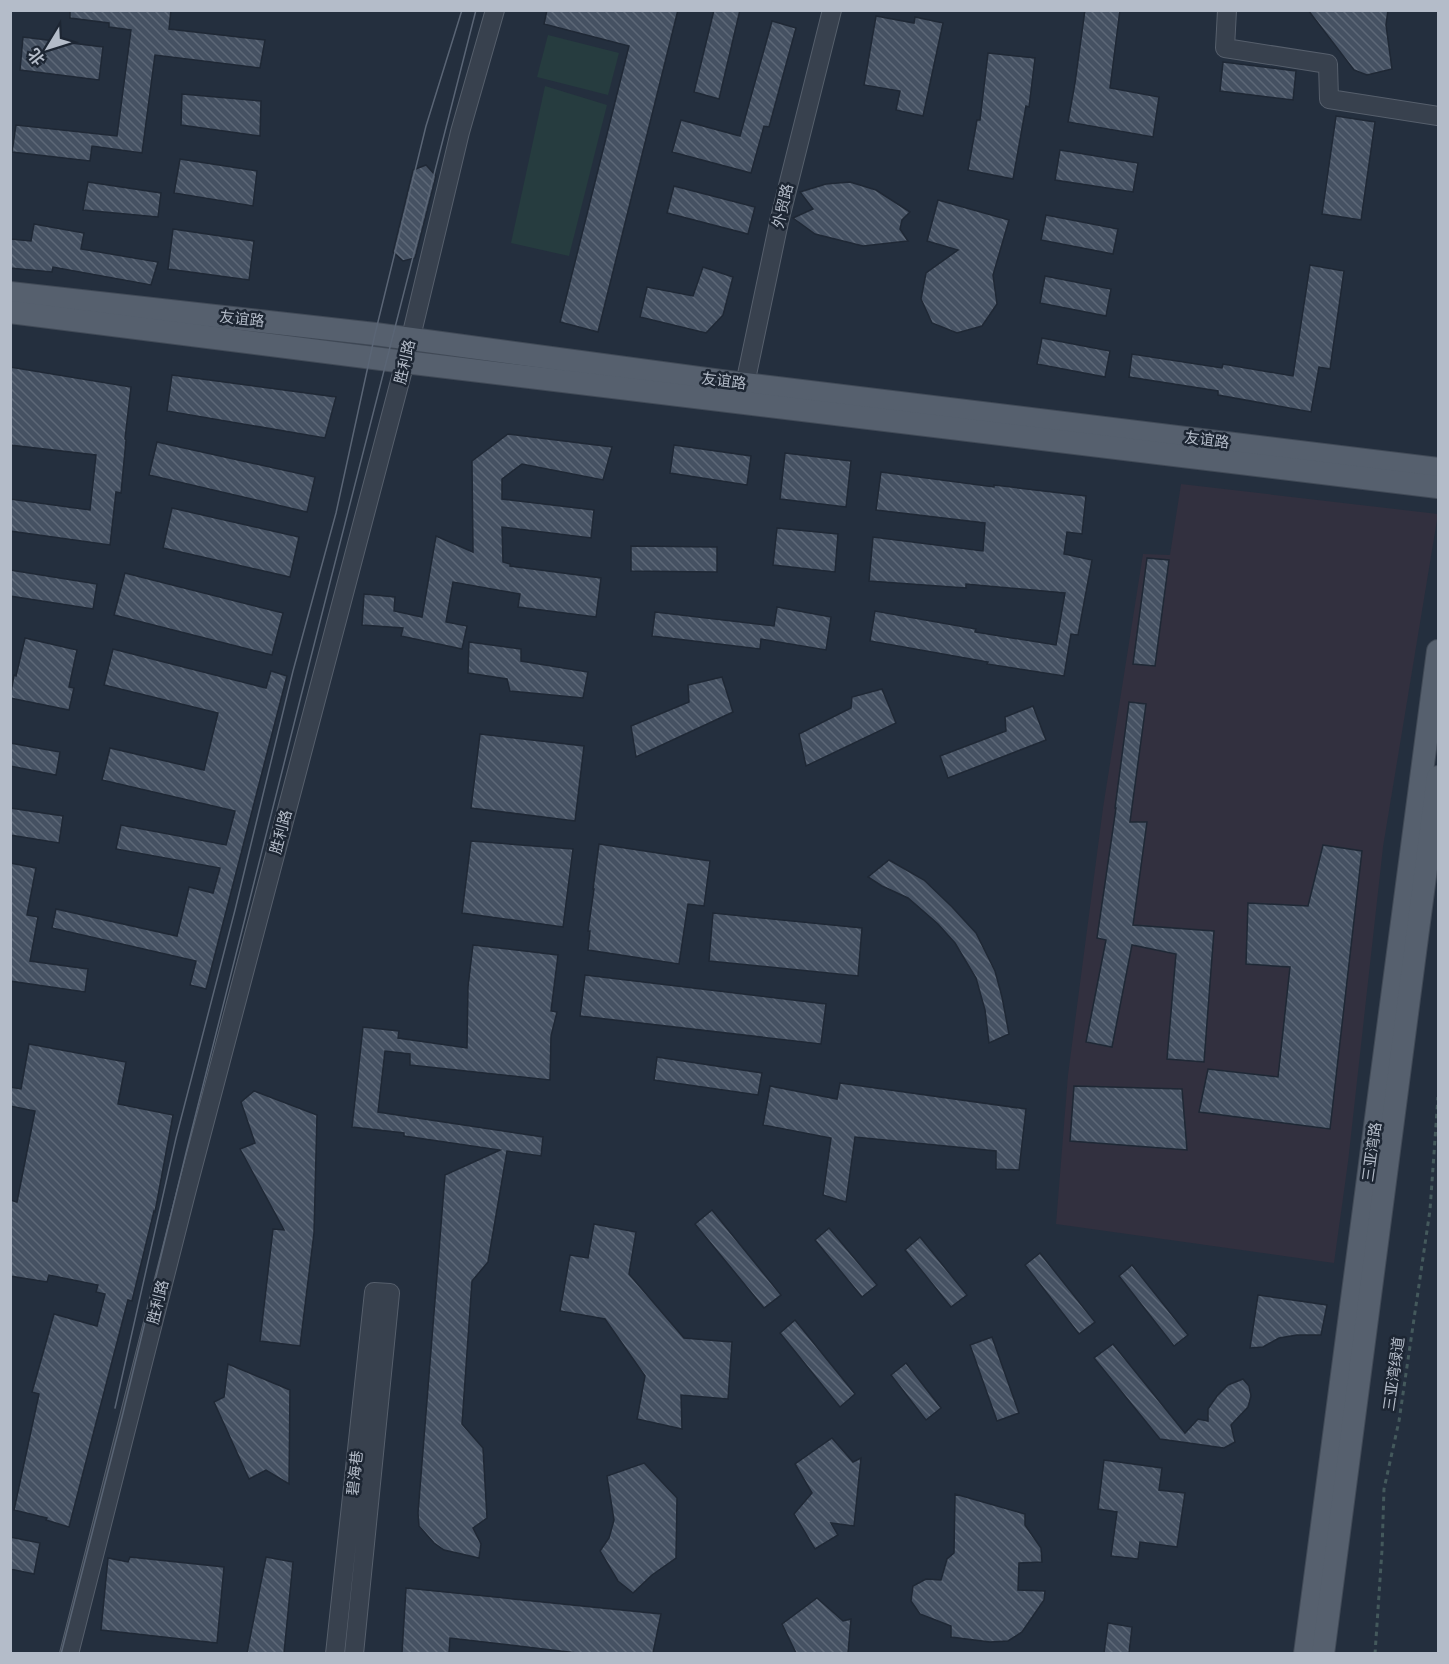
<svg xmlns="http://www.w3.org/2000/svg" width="1449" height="1664" font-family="Roboto,'Noto Sans SC',sans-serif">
<defs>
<pattern id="building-back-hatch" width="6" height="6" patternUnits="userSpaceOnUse" patternTransform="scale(1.5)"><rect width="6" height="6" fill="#455162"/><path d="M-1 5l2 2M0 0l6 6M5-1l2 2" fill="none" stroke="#5d6877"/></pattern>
</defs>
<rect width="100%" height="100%" fill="#242f3e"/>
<path fill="#32303f" d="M1181,484L1438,514L1383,847L1348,1162L1334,1263L1056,1224L1068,1075L1103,808L1143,554L1170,555Z"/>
<g fill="#263c3f">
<path d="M548,35L619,53L608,95L537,77Z"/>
<path d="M545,86L607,105L569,256L511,243Z"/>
</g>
<g fill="url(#building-back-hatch)" stroke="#1f2835" stroke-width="1.5">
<path d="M70,10H171L169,29L265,40L260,68L155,55L142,153L92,146L90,161L12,152L16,125L117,136L131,30L109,27V23L70,18Z"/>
<path d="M547,10H678L598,332L560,322L629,46L544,24Z"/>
<path d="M714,10H740L719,99L694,92Z"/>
<path d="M1085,10H1120L1110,88L1159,97L1153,137L1068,122L1075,83Z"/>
<path d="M1308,10H1388L1386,25L1392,69L1367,75L1354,70Z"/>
<path d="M876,16L914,23L915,17L943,23L923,116L896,110L900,91L864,85Z"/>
<path d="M772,21L796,28L769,127L764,126L751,173L672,152L681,120L740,136Z"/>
<path d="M23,37L103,47L99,80L20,70Z"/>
<path d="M988,53L1035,58L1029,107L1026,106L1013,179L968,170L977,120H980Z"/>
<path d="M1223,62L1296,71L1293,100L1220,91Z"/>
<path d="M182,94L261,101L260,136L181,125Z"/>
<path d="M1336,116L1375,122L1361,220L1322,214Z"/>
<path d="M1060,150L1138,163L1133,192L1055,180Z"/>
<path d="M180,159L257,171L253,206L174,193Z"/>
<path d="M426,165L436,176L415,258L403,261L393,252L413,170Z"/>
<path d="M88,182L161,193L158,217L83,210Z"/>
<path d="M850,182L876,190L910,212L902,220L900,229L908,241L863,246L815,234L793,218L813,209L800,192L826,184Z"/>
<path d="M674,186L755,207L748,234L667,213Z"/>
<path d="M938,200L1009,220L993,275L997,304L982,326L957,333L932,323L921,299L926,273L958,250L927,241Z"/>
<path d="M1046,215L1118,229L1113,254L1041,240Z"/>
<path d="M34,224L84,233L81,249L158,262L151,285L53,267L52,272L10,268V239L31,241Z"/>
<path d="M173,229L254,241L249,280L168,269Z"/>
<path d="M1310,265L1344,271L1330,369L1319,367L1311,412L1218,395V391L1129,377L1132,354L1222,368L1223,364L1293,376Z"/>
<path d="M703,267L733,277L723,315L706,333L640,317L647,287L693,296Z"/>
<path d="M1045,276L1111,289L1106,316L1040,303Z"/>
<path d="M1042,338L1110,351L1105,377L1037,364Z"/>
<path d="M10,367L131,387L125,439L126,440L121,493L116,492L110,545L10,531V499L90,510L96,455L10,445Z"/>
<path d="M172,375L336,397L325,438L167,411Z"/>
<path d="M508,434L612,447L603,480L522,464L502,479V499L594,510L591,538L502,527L503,562L510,564V566L601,578L596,617L518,607L520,594L453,582L446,622L467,626L462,649L401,636L403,628L362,625L364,594L395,597L394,611L422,617L436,536L473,552L472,461Z"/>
<path d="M157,442L315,477L307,512L149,475Z"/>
<path d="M674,445L751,456L747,485L670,473Z"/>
<path d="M785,453L851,461L846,507L780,499Z"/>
<path d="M881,472L994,487V485L1086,496L1082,534L1067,532L1064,554L1092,560L1078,635L1071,634L1064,676L987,664L988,662L870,641L875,611L976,629L975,632L1056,645L1065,593L966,584V588L869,581L873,537L983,551L985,523L876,510Z"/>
<path d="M172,508L299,537L290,577L163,548Z"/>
<path d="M777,528L838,534L835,572L773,565Z"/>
<path d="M631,546L717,547V572L631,571Z"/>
<path d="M1147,558L1169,560L1155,666L1133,664Z"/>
<path d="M10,570L97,584L93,609L10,596Z"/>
<path d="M125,573L283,613L272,655L114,615Z"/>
<path d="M777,607L831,617L826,650L761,639L760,649L652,636L655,612L774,626Z"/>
<path d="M25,638L77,650L69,687L74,688L69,710L10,698L14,675L16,676Z"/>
<path d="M469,642L521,649V661L588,672L583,698L510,691L507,679L468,673Z"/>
<path d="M113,649L266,688L271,671L287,676L206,989L190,985L196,961L52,928L56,909L177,936L189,887L213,893L220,868L116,849L121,825L226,845L235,811L102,780L110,748L204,770L218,713L104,685Z"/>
<path d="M722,677L733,712L636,757L631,726L689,702L688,685Z"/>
<path d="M882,689L896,723L806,766L799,734L851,708L852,697Z"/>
<path d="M1129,702L1146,704L1130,822H1147L1133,925L1214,931L1204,1062L1167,1059L1176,954L1132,945L1112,1047L1086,1042L1106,940L1097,938L1116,808H1115Z"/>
<path d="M1033,706L1046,740L948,778L940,756L1006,731L1005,717Z"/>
<path d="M480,734L584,746L575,821L471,808Z"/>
<path d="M10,743L60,752L56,775L10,766Z"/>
<path d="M10,808L63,816L59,843L10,835Z"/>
<path d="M471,841L573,849L563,927L462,913Z"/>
<path d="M599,844L710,861L704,906L688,904L679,964L588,950L590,931H588L594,889H593Z"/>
<path d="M1323,845L1362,851L1330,1129L1199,1112L1208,1069L1278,1077L1290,967L1246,964L1248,903L1308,906Z"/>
<path d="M889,860L924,880L952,907L976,933L995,971L1002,997L1009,1034L989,1043L985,1010L976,978L955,943L938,924L908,898L882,886L868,877Z"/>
<path d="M10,863L36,868L27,915L38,917L30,961L88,969L85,992L10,981Z"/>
<path d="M713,913L862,928L858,976L709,961Z"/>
<path d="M473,945L558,955L551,1011L557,1012L551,1036L550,1080L410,1065V1054L385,1051L378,1112L543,1137L541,1156L507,1151L488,1262L472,1281L462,1424L483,1448L487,1518L473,1528L481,1544L479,1558L444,1550L434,1543L419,1526L418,1513L445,1175L500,1150L404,1136V1133L352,1127L363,1027L399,1031L398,1038L467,1048L468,987Z"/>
<path d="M585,975L826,1004L821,1044L580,1016Z"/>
<path d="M29,1044L126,1062L118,1104L173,1115L155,1212L154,1211L132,1301L128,1300L69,1527L46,1520L47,1518L14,1510L39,1394L32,1392L54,1314L97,1326L105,1294L96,1292L98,1285L49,1275L47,1282L10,1276V1200L17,1202L35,1111L10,1106V1087L21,1089Z"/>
<path d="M657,1057L762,1073L758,1095L654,1080Z"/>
<path d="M840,1083L1026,1109L1019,1170L996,1169V1151L855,1137L846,1202L823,1195L831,1138L763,1125L770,1086L837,1099Z"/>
<path d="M1074,1086L1182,1089L1187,1150L1070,1141Z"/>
<path d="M254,1091L317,1115L314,1233L300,1346L260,1341L273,1229L284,1230L240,1149L255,1143L241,1102Z"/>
<path d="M712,1210L781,1295L764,1308L695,1224Z"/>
<path d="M594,1224L636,1232L629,1274L684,1338L732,1342L728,1399L681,1395L682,1429L637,1419L645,1376L605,1319L560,1311L570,1255L588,1258Z"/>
<path d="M829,1228L877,1285L862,1297L815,1240Z"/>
<path d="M920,1237L967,1295L951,1307L905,1250Z"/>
<path d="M1040,1253L1095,1322L1079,1334L1025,1265Z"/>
<path d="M1132,1265L1188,1335L1174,1346L1119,1276Z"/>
<path d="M1258,1295L1327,1305L1321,1335H1297L1279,1338L1263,1347L1250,1348Z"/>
<path d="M795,1320L855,1394L840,1407L780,1333Z"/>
<path d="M992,1337L1019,1413L997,1421L970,1345Z"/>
<path d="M1113,1344L1185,1433L1198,1419L1208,1421V1409L1217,1396L1228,1385L1243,1379L1249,1386L1251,1396L1248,1407L1231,1425L1235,1442L1224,1448L1160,1439L1094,1358Z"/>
<path d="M906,1363L941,1408L926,1420L891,1375Z"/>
<path d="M228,1364L290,1390L289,1484L266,1470L249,1479L214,1402L224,1397Z"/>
<path d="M832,1438L853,1462L861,1458L854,1526L831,1523L838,1535L815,1549L794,1514L812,1493L795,1464Z"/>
<path d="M1104,1460L1162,1468L1159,1490L1185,1493L1177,1547L1140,1542L1138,1559L1111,1556L1117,1512L1098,1509Z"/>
<path d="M644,1463L677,1498L676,1558L652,1575L633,1593L618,1581L600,1551L609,1538L614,1520L607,1476Z"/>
<path d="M955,1494L1025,1514V1525L1041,1548L1042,1562L1019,1563L1018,1590L1045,1591L1044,1600L1022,1632L1008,1641L990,1642L951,1637V1626L920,1614L911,1601L913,1586L926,1579L941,1580L947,1559L954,1553Z"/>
<path d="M10,1537L40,1543L34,1574L10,1569Z"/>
<path d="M130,1557L224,1567L217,1643L101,1630L108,1558L128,1562Z"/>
<path d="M266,1557L293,1562L284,1653H247Z"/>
<path d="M406,1588L661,1614L653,1653H577L450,1638L449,1653H402Z"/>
<path d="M817,1598L843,1621L851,1619L848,1653H796L782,1624Z"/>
<path d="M1108,1623L1132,1627L1129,1653H1104Z"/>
</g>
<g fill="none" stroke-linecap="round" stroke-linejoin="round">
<defs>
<g id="minor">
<path d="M1227,10L1225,48L1328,64L1329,99L1438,116"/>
<path d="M744,398L745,384L779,222L832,10"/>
<path d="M69,1654L187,1189L405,362L460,132L495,10"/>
<path d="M335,1654L374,1292L390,1293L354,1654"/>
</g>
<g id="major">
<path d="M10,293L375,334L721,381L1438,469"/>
<path d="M10,312L405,362L1438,487"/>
<path d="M1305,1654L1438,651"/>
<path d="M1323,1654L1438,777"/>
</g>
</defs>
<use href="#minor" stroke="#565f6c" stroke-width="20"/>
<use href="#major" stroke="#414a57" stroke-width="24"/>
<path stroke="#44595c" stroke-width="3" stroke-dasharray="4.5 4.5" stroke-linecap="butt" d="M1375,1654L1382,1550L1384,1489L1399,1421L1430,1210L1438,1097"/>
<use href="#minor" stroke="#38414e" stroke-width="18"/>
<use href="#major" stroke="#56606e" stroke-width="22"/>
<g stroke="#5a6575" stroke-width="1.5">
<path d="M115,1408L176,1138L235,910L293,671L336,513L375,334L426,126L462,10"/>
<path d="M61,1654L123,1413L186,1153L301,696L476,10"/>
</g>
</g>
<g text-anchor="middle" stroke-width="5" stroke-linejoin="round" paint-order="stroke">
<g font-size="15" fill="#b4bcc9" stroke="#1d2633">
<text transform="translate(783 206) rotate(-77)" y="5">外贸路</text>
<text transform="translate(242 319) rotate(6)" y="5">友谊路</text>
<text transform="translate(405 362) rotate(-77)" y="5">胜利路</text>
<text transform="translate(724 381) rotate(7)" y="5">友谊路</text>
<text transform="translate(1207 440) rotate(7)" y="5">友谊路</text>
<text transform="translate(281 832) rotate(-75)" y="5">胜利路</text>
<text transform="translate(1372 1152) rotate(-82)" y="5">三亚湾路</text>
<text transform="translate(158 1302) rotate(-76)" y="5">胜利路</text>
<text transform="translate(1394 1374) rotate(-82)" y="5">三亚湾绿道</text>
<text transform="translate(355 1473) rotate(-84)" y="5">碧海巷</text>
</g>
</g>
<rect width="1449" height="1664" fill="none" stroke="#b4bcc9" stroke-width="24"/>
<g transform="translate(48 48) rotate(232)" stroke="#1d2633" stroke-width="4.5" paint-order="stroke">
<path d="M0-4.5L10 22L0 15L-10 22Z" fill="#b4bcc9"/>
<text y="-9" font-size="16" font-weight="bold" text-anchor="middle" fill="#b4bcc9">北</text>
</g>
</svg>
